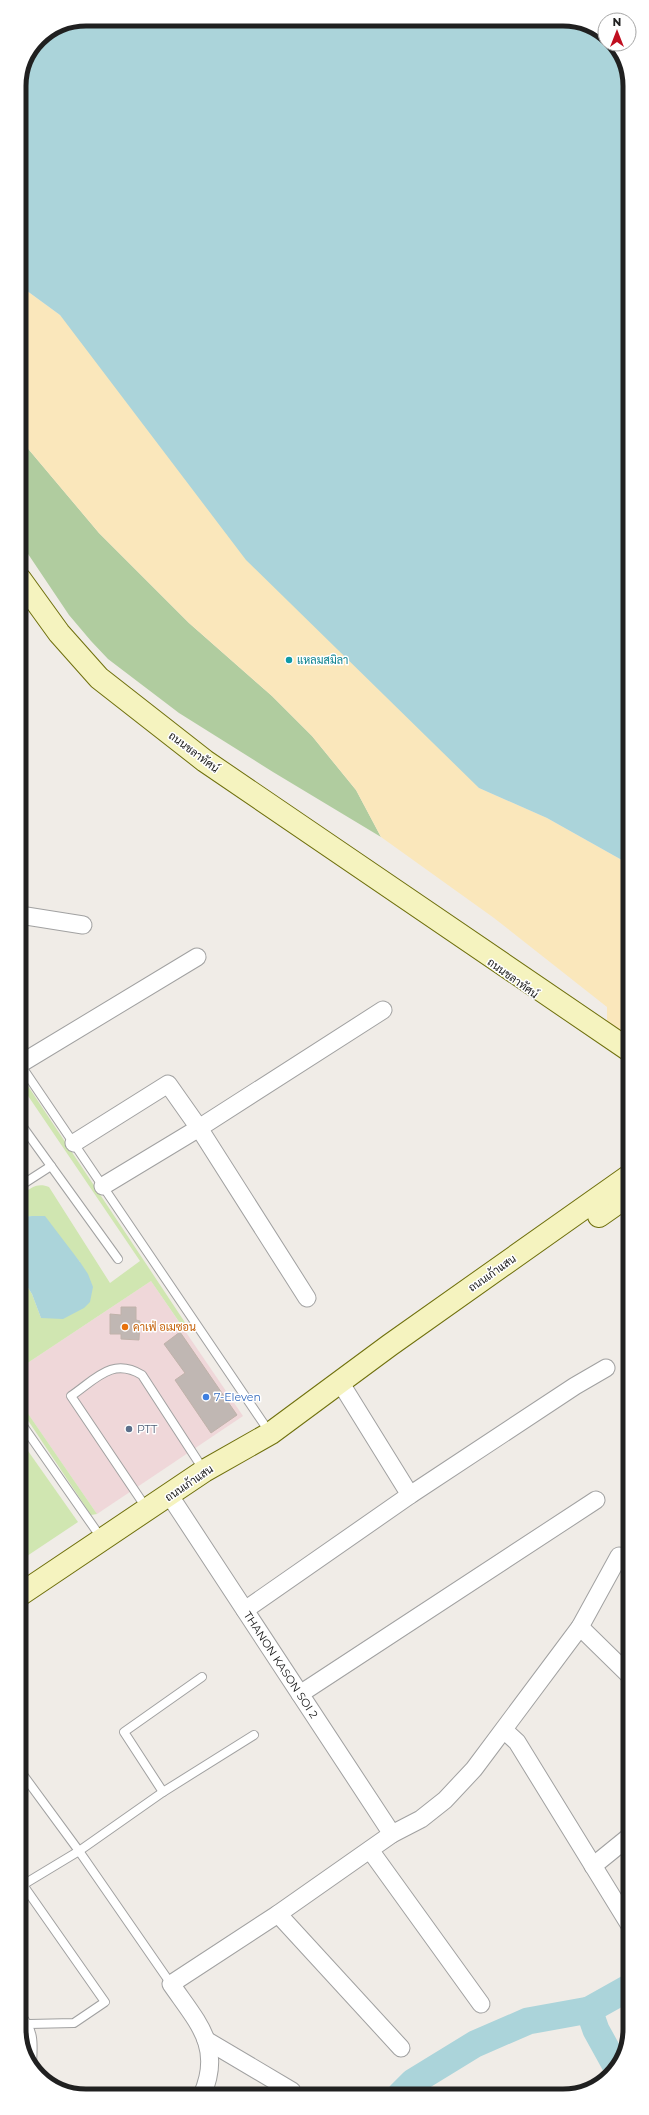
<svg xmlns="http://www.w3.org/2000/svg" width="649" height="2115" font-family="Montserrat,Sarabun,sans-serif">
<rect width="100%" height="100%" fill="#f0ece7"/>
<path fill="#efd7d9" d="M151,1281L243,1416L97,1514L20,1402V1368Z"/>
<g fill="#d0e6b1">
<path d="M20,1074L188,1327L184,1329L151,1281L20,1368V1275L32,1294L41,1318L80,1262L68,1248L32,1216L20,1217V1195C30,1189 37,1182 49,1187L110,1283L140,1261L20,1084Z"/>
<path d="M20,1402L97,1514L91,1515L21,1410Z"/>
<path d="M21,1441L78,1522L21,1560Z"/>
</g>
<path fill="#b0cc9f" d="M19,438L99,533L189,623L272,696L312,736L356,790L381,837L273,772L179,713L108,659L91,641L69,615L20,542Z"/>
<path fill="#fae7bb" d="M19,285L60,315L479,788L547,818L629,864V1038L607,1023V1007L494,918L381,837L356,790L312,736L272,696L189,623L99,533L19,438Z"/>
<g fill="#abd4da">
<path d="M568,19L605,35V44H612L628,69L629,864L547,818L479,788L246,560L60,315L19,285V85C26,51 31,43 60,24Z"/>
<path d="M32,1216H45L80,1262L88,1274L93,1287L90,1302L84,1308L63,1319L41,1318L32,1294L20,1275V1217Z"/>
</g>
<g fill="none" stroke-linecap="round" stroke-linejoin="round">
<g stroke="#abd4da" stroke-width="27">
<path d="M589,2010L596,2030L617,2068"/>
<path d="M400,2095L413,2082L475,2044L528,2021L589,2010L630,1987"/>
</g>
</g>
<g fill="#c0b7b3" stroke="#c0b2aa">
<path d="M121,1307H136V1320L140,1321L139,1340L121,1339V1334H110V1314L121,1315Z"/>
<path d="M180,1332L237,1415L211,1433L175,1380L185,1373L164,1344Z"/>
</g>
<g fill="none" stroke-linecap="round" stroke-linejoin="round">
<defs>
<g id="service">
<path d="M20,1064L270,1433"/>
<path d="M20,1123L118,1259"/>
<path d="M20,1186L51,1166"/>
<path d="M21,1423L102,1539"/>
<path d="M147,1509L71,1396C96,1379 112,1357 142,1375L203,1469"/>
<path d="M21,1772L79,1851L171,1984"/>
<path d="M163,1792L124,1732L202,1677"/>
<path d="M21,1882L105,2002L74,2023L29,2024"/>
<path d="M21,1886L79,1851L163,1792L254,1735"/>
<path d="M21,2015C35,2033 33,2043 32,2064"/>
</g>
<g id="minor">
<path d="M20,915L83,925"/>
<path d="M20,1064L197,957"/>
<path d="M74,1143L168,1084L199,1128L307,1298"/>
<path d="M103,1186L199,1128L383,1010"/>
<path d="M340,1382L410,1495"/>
<path id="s1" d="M170,1496L392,1834"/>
<path d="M245,1610L410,1495L575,1386L606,1368"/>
<path d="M580,1627L630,1676"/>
<path d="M300,1694L596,1500"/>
<path d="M504,1730L517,1742L629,1924"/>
<path d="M370,1850L481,2004"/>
<path d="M593,1866L630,1836"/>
<path d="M278,1914L401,2048"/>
<path d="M206,2040L292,2091"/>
<path d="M202,2095C223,2047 198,2023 171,1984L278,1914L392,1834L421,1819L445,1800L474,1769L580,1627L619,1556"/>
</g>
<g id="secondary">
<path d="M20,579L59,633L99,678L205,761L629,1050"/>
<path d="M599,1216L629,1195"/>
<path d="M21,1594L204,1471L271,1433L390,1345L629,1176"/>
</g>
</defs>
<use href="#service" stroke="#a1a1a1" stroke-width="10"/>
<use href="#minor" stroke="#a1a1a1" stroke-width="19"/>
<use href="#secondary" stroke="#6f700d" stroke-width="24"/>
<use href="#service" stroke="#fff" stroke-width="8"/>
<use href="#minor" stroke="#fff" stroke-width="17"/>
<use href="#secondary" stroke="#f5f3bf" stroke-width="22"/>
</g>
<circle fill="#0f9aa8" stroke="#fff" stroke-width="1.5" cx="289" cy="660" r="4"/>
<circle fill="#e8710a" stroke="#fff" stroke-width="1.5" cx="125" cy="1327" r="4"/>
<circle fill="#3f7fe0" stroke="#fff" stroke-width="1.5" cx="206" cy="1397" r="4"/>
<circle fill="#5c6f8a" stroke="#fff" stroke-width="1.5" cx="129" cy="1429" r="4"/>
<g text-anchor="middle" stroke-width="3" stroke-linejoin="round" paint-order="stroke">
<g font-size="11" fill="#0d838f" stroke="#fff" text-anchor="start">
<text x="297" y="664">แหลมสมิลา</text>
</g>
<g font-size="11" fill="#202020" stroke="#fff">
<text transform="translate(194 752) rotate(37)" y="4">ถนนชลาทัศน์</text>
<text transform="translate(513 978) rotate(36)" y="4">ถนนชลาทัศน์</text>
<text transform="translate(492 1273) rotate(-35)" y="4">ถนนเก้าแสน</text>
<text transform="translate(189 1483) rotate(-34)" y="4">ถนนเก้าแสน</text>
<text dy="4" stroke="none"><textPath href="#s1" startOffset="202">THANON KASON SOI 2</textPath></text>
</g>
<g font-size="11" fill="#c56008" stroke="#fff" text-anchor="start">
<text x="133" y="1331">คาเฟ่ อเมซอน</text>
</g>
<g font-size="11" fill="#366cbe" stroke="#fff" text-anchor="start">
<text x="214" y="1401">7-Eleven</text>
</g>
<g font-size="11" fill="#4e5e75" stroke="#fff" text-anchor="start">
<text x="137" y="1433">PTT</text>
</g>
</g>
<path d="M0 0H649V2115H0ZM86 26H563A60 60 0 0 1 623 86V2029A60 60 0 0 1 563 2089H86A60 60 0 0 1 26 2029V86A60 60 0 0 1 86 26Z" fill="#fff" fill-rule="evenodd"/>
<path fill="none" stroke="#202020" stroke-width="5" d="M86 26H563A60 60 0 0 1 623 86V2029A60 60 0 0 1 563 2089H86A60 60 0 0 1 26 2029V86A60 60 0 0 1 86 26Z"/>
<g transform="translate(617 32)"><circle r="19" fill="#ffffff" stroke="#a6a6a6"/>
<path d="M0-3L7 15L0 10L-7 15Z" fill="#c00f20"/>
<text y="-6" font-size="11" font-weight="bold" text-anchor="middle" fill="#202020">N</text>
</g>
</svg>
